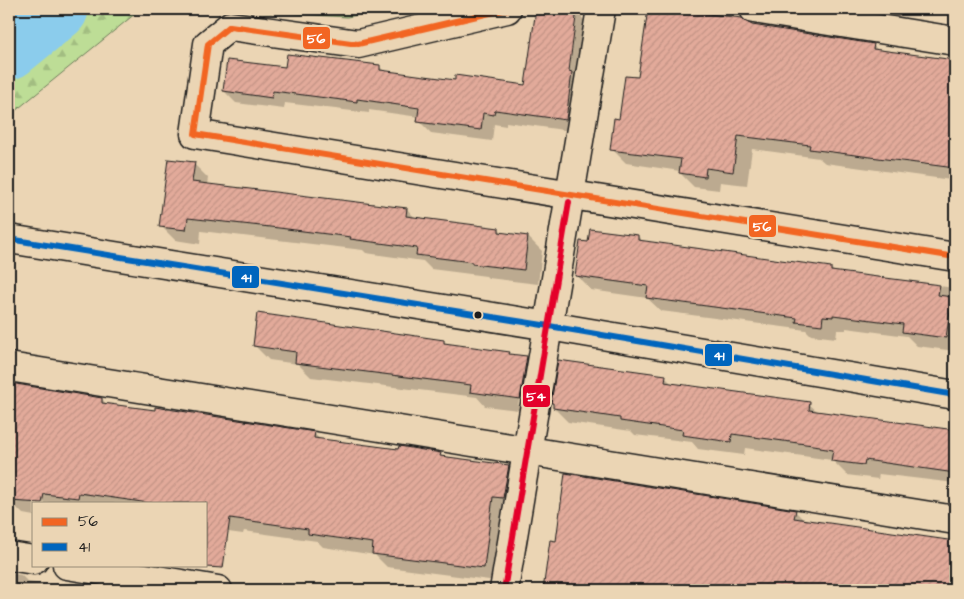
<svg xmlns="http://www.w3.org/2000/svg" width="964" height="599" font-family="'Architects Daughter',sans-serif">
<defs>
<pattern id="forest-firs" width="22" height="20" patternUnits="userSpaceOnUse" patternTransform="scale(1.25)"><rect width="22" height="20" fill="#bddd96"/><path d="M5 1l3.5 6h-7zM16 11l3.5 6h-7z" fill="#a2bd81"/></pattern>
<pattern id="building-hatch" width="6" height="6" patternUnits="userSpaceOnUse" patternTransform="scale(1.25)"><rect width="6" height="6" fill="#e2aa9a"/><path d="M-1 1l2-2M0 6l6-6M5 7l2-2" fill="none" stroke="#c19284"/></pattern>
</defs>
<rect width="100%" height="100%" fill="#ebd5b4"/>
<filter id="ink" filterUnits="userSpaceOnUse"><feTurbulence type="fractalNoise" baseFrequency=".02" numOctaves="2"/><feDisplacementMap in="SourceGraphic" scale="10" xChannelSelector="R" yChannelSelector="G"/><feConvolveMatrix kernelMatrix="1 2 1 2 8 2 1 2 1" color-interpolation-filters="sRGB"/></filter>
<g filter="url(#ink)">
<g fill="url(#forest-firs)" stroke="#6c7c59">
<path d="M9,9H141L9,116Z"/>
<path d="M214,9H389L347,17Z"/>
</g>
<g fill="#0003" fill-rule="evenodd">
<path d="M538,9L576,12L588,24L578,132L506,122V126L494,124L492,141L431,133L419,121V117L369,110V113L285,103L284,109L236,103L224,91L286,69L380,67L384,71L456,81L526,86ZM574,20H576L569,77H567Z"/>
<path d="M649,9H698L704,14L752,26L873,45L879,51L955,67V184L951,180L825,163L819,158L752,149L747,185L720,182L719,190L694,187L680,173V171L626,163L612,149L620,120L640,79Z"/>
<path d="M194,164L208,178L207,185L407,209L416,219L499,229L504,234L528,237L542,251L538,284L488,278L486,276L431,269L423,261L366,253L363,250L201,231L200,244L175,240L161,226Z"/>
<path d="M638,236L643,242L831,268L835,273L955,288V351L917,346L907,336L846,328V330H837L836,338L811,335L806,330L661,311L647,298L591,290L577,276L589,243Z"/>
<path d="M444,341L447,345L509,353L511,355L527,357L541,372L534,412L485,406L477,397L311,377L298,364L269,360L254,345ZM524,368H527L520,405H518Z"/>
<path d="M665,377L673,385L809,404L818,412L955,435V483L879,474L878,479L847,475L832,460L745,448L744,455L698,449L692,442L635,435L631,431L568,422L554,408V405L552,403Z"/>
<path d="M9,384L102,399L107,405L314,433L320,440L399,451L440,454L444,458L508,467L522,481L497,581L387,567L375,555L323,547L317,541L244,531L243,534L206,529V503H34V516L23,514L14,505H9Z"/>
<path d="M795,511L805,521L955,541V590H545L551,542Z"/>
<path d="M9,573L21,575L28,582L83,590H9Z"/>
</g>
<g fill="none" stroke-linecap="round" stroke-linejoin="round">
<path stroke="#8bccec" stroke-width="61" d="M9,49L58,9"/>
</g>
<g fill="url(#building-hatch)" stroke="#1c1c1c">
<path d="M536,9H577L569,71L572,72L566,120L495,110L494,115L483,113L481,130L417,122L419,108L357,99V102L273,91L272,98L223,91L227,60L285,67L287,54L380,65V70L455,80V75L525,85Z"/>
<path d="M648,9H692L691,12L742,18L745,21L752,25L874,44L873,49L955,60V168L809,149L810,145L738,136L733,172L706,168L705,177L679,173L681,159L610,150L614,118L619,119L625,76L638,77Z"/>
<path d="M168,159L195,162L192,182L407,208L406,216L499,228V232L528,236L524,270L472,264V262L416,255L417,248L350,239L351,237L279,228L188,218L186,230L159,227Z"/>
<path d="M590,229L638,235V240L831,267V271L940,285L938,295L952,297L946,338L902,332L903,324L833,315V317L823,316L822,325L796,322L797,318L646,298L648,286L575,276L580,241L588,242Z"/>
<path d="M257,313L444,340V343L510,352L509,354L527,356L520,399L470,392L471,385L295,363L296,352L253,346Z"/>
<path d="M558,360L666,375L665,382L671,383L810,402L809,410L955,430V473L865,460L864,465L831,461L833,450L820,448V446L732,434L731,442L682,435L683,430L620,421V418L553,408V403H551Z"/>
<path d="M10,383L102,398V403L155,410V407L315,432L314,438L398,449L399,446L441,453L440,456L509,465L503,498L493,497L484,568L372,554L373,543L308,534V529L230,518L223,568L206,567V503H149L79,493L78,498L44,494L42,503L9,501V393Z"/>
<path d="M565,473L796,510L794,518L955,541V590H543L550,540L556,541Z"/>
</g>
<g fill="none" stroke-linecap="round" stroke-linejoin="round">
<defs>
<g id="minor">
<path d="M507,9L358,44L230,26L208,44L195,134L955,257"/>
<path d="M754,9L955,41"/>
<path d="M9,239L549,326L955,395"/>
<path d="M9,367L955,520"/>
<path d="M9,556L34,560"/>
<path d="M67,565L218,590"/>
<path d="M504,590L601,9"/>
</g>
</defs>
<use href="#minor" stroke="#1c1c1c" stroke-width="31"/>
<use href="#minor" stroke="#ebd5b4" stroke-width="28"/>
<defs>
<path id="bus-1" d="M507,9L358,44L230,26L208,44L195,134L955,257"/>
<path id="bus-2" d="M9,239L549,326L955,395"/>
<path id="bus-3" d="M504,590L569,202"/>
</defs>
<use href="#bus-1" stroke="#ebd5b4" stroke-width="10"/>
<use href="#bus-2" stroke="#ebd5b4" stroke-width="10"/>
<use href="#bus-3" stroke="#ebd5b4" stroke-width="10"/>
<use href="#bus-1" stroke="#f26522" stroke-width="6"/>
<use href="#bus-2" stroke="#0065bd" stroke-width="6"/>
<use href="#bus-3" stroke="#e4002b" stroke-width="6"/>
</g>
</g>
<circle fill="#1c1c1c" stroke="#ebd5b4" stroke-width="2" cx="478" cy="315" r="4.5"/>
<g stroke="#ebd5b4" stroke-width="2">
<rect x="302" y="26" width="29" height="24" rx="5" fill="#f26522"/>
<rect x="748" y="214" width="29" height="24" rx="5" fill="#f26522"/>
<rect x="231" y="265" width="29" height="24" rx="5" fill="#0065bd"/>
<rect x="704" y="343" width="29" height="24" rx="5" fill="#0065bd"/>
<rect x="522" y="384" width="29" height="24" rx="5" fill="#e4002b"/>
</g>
<g font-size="14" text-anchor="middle" font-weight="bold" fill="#fff">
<text x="316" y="43">56</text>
<text x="762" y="231">56</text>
<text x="246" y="282">41</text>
<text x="719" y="360">41</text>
<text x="536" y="401">54</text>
</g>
<rect width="964" height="599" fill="none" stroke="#ebd5b4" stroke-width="30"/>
<rect x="15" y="15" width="934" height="569" fill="none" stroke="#1c1c1c" stroke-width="2" filter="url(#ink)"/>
<rect x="32" y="502" width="175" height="65" fill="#ebd5b4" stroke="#988b77"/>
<rect x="42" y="518" width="25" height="8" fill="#f26522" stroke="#988b77"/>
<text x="78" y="526" font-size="15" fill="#1c1c1c">56</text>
<rect x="42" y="543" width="25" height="8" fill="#0065bd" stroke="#988b77"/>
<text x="78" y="552" font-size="15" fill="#1c1c1c">41</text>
</svg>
